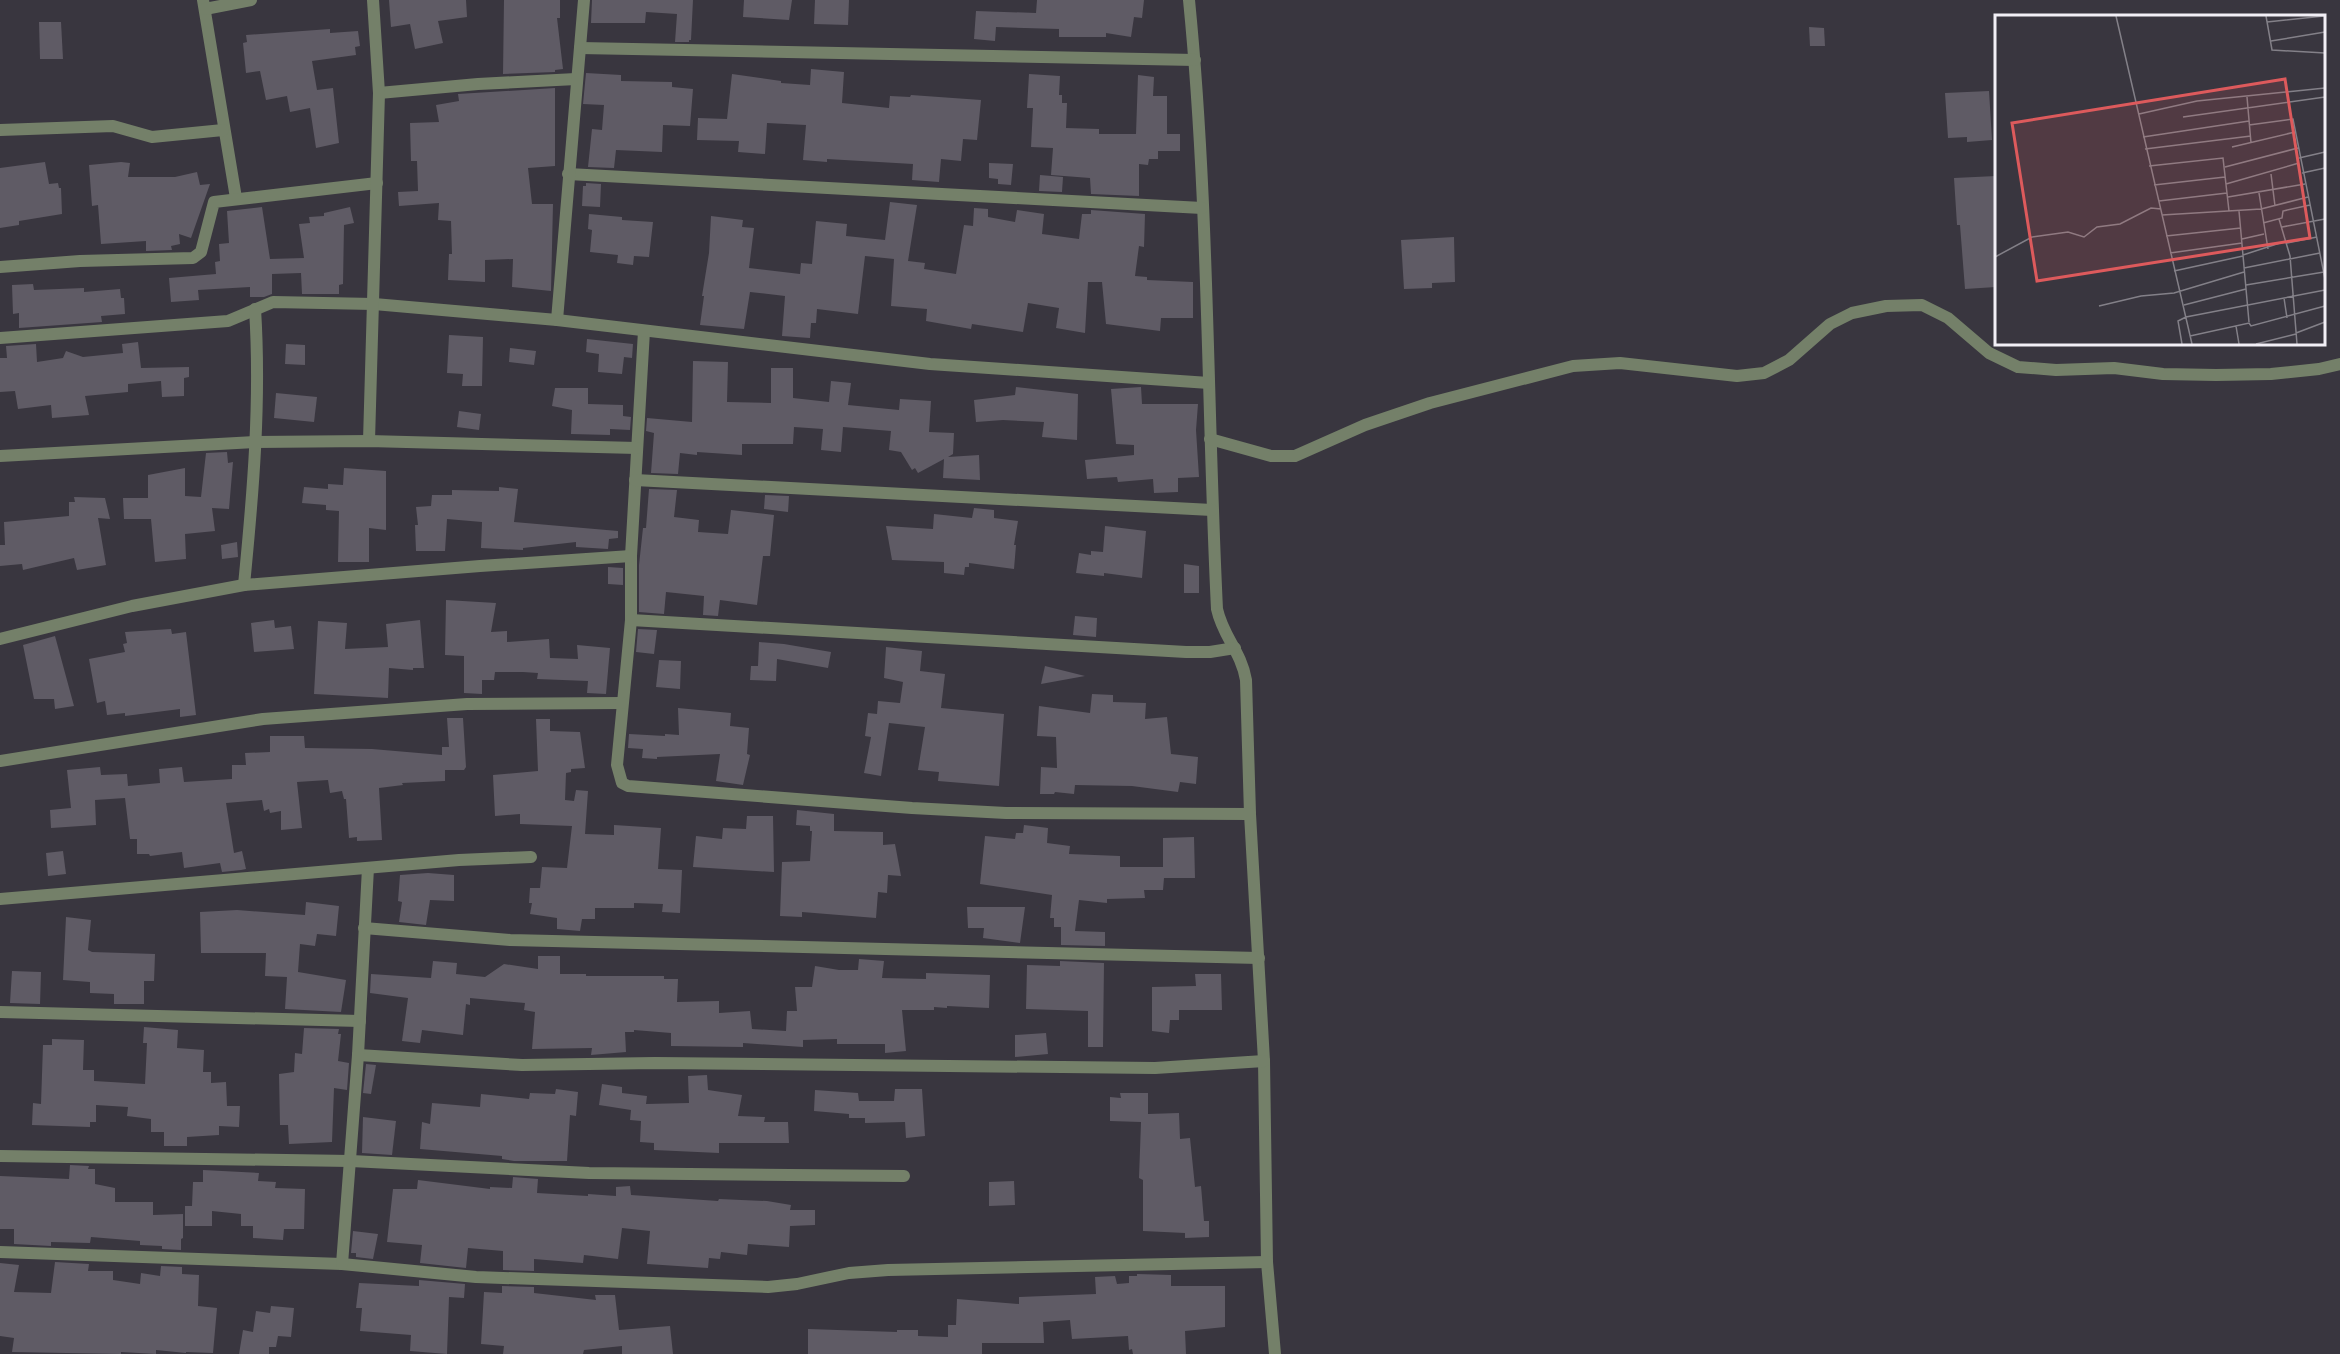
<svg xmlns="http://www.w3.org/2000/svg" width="2340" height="1354" font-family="Mulish,sans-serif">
<rect width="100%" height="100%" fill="#39363f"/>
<g fill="#5f5b65">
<path d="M389,0H466L467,17L438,21L443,43L415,49L410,24L391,27Z"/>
<path d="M504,0H560V18H557L563,69L555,70V72L503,74Z"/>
<path d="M592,0H693L691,40H689V42H675L677,14L646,12L645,23H591Z"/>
<path d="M744,0H792L789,20L743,17Z"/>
<path d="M815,0H849L848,25L814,24Z"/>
<path d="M1037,0H1144L1142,18L1134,17L1131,37L1106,33V37H1059V29L996,27L995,41L974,39L976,11L1036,13Z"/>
<path d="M39,22H61L63,59H40Z"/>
<path d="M1809,27L1824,28L1825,46H1810Z"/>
<path d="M330,29V33L358,31L360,46L355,47L356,55L312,61L317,90L333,88L339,143L316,148L310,108L290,112L287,96L266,100L260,71L246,73L243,43L247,42L246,35Z"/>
<path d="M811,69L844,72L842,103L889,108L890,96L910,97L911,95L981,100L977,140L963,139L961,161L941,159L939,182L912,180L913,164L827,159V162L803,160L806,125L767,123L765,154L738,152L739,141L697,140L698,118L727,119L732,74L781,81V83L810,85Z"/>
<path d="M586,73L621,75V81L672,82V87L693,89L690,126L663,125L662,152L616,150L614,168L588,167L592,129L602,130L604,105L583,104Z"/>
<path d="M1029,74L1060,76L1059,95H1062V103H1067L1066,128L1099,129V134H1136L1138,75L1154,77L1153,96H1167V134H1180V151H1158V159H1149L1148,165L1139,164V196L1091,194L1090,178L1051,175L1053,148L1031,147L1033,108H1027Z"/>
<path d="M555,88V166L528,168L532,204H553L551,291L512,287L513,259L485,260V282L448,280L449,254H452L451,221L438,220L439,203L399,206L398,192L418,191L417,161H411L410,123L439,122L436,105L459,101L458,94Z"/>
<path d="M1989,91L1992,140L1967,142V137L1948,138L1945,93Z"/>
<path d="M45,162L49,184L58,183L59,188H61L62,214L19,221V225L0,228V168Z"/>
<path d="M121,162L130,163L128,177H175L197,172L200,185L210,184L191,238L179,234L180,244L171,246L172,250L146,251V241L101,244L98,205L92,206L89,165Z"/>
<path d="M989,163L1013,164L1011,185L998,184V179L989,178Z"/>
<path d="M1040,175L1063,177L1062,192L1039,191Z"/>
<path d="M1996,176V287L1965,289L1960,225H1957L1954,178Z"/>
<path d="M586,183L601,184L600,207L582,206L583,186H586Z"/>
<path d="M890,202L917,205L908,261L925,263L924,269L956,274L964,225L973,226L974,208L988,209V217L1015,222L1017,210L1044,214L1042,234L1079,239L1082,214H1091V210L1145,214L1144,247L1139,246L1135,276L1147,277V280L1193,282V318H1161L1160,331L1106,324L1102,282H1088L1085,333L1056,328L1059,308L1028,303L1023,332L972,324L971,329L926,321L927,309L891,306L894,259L865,256L858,314L817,309L816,323H811L810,338L782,336L785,296L750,292L744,329L700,325L704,296H702L709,253L711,216L743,220L742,227L754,228L749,268L800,274L801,263L812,264L816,221L847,224L846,236L885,240Z"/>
<path d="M262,207L270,259L304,258L299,224L310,223L309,217L324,216V213L350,207L354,223L344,225L343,284L339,285V294H302L301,273L272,274V294L264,297H250V287L198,290L199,300L171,302L169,278L216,274L215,262L220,261L219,244L229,243L227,211Z"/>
<path d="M589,214L622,217V220L653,222L649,257L634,256L633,265L617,263L618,255L590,252L592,230L588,229Z"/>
<path d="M1454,237L1455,282L1432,283V288L1404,289L1401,240Z"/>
<path d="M33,284L34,290L84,288V292L120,289L121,298H124L125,314L101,316L102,322L19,328V313L13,314L12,285Z"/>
<path d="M449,335L483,337L482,386H462L463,374L447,373Z"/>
<path d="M587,339L633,344L632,358L624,357L622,374L598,372L599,354L586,352Z"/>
<path d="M138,342L141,368L189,367V377L184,378V396L162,397L161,381L128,384V392L85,396L89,415L52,418L51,405L18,409L15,391L0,392V358H7L6,346L36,344L37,362L63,358L66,351L83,357L123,353L122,344Z"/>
<path d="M286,344L305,345V365L285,364Z"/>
<path d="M510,348L536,351L534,365L509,362Z"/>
<path d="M693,361L728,362L727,402L771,403V368H793V398L829,402L831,381L851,383L848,405L899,410L900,399L931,401L929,432L954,433L953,454L948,457L979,455L980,480L943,478L944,459L918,473L915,468L912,470L901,452L889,450L891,431L843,427L841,452L821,450L823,429L794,427L793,444H742V455L697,452V455L680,453L678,474L651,473L654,433L646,431L647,418L692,422Z"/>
<path d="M1016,387L1078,394L1077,440L1042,437L1044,422L1003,420L976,422L974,400L1015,395Z"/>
<path d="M1141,387L1142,404H1198L1196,430L1199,477L1178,478V492L1154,493L1153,479L1118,482L1117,477L1087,479L1085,460L1134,455V445L1116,444L1111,389Z"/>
<path d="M555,388H588V404L623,405V416L631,417L630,430L610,429V435L571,434L572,410L552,406Z"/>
<path d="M276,393L317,397L314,422L274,418Z"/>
<path d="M459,411L481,414L479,430L457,427Z"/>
<path d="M227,452L228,463L233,462L229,509L212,508L215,531L185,534L186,559L155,562L151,519H124L123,498H148V475L185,468V496L201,497L206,453Z"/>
<path d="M344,468L386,471V530L369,528V562H338L339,511L326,510V505L302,503L304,487L328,489V484L343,485Z"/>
<path d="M499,487L518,489L514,522L618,531V538L609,539L608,549L576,547V542L523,548V550L481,548L482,522L447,519L445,551H416L415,525H418L416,507L431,506L432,495H452V490L499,491Z"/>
<path d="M649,489L677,490L674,517L699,520L698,532L728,534L731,510L774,515L770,556H763L757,605L720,600L718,616L703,615L704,596L666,592L664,614L639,612V565L643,528H646Z"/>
<path d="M765,495L789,496L788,512L764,509Z"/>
<path d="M74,497L105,498L110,519L98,518L106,565L77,570L74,558L23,570L22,564L0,566V545H5L4,522L69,516V502H75Z"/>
<path d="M974,508L994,510V518L1018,521L1014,545H1016L1014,569L969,563V567H965L964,575L944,573V562L892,560L886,526L933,529L934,514L972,518Z"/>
<path d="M1105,526L1146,531L1142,578L1104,573V576L1076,573L1079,553L1091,555V551L1103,552Z"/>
<path d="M237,542L238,557L222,559L221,545Z"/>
<path d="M1184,564L1199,566V593H1184Z"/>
<path d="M608,567L623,568V585L608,584Z"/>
<path d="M446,600L496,603L491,632L507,631V642L549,639L550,658L578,659L577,645L610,648L606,694L587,693L588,681L537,679L538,673L523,672H495L494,680H482V694L464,693V656L445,655Z"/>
<path d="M1075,616L1097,618L1096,637L1073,635Z"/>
<path d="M274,620L275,628L291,626L294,649L254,652L251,623Z"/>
<path d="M420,620L424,668H413V670L389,668L388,698L314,694L318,621L347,623L345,649L388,647L386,624Z"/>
<path d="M171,629L172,634L186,632L196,715L180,717V709L125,716V713L107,715L105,701L97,703L89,659L125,652L123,644L127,643L125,632Z"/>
<path d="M638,629L657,630L654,654L636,652Z"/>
<path d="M55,636L74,706L55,709L54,699H34L23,645Z"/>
<path d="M759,642L784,644L831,652L828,668L777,659L776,681L750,680L751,666H758Z"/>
<path d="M886,647L922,651L920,671L945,674L941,708L1004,714L999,786L938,781L939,772L918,770L925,727L889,723L881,776L864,773L871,737L865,736L868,713L877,714L878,701L900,703L903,682L884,678Z"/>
<path d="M659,660L681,661L680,689L656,687Z"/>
<path d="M1045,666L1085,676L1041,684Z"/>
<path d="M1092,694L1113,695V702L1146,703L1145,719L1167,717L1171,754L1198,757L1196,784L1180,782L1178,792L1132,786L1075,785L1074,794L1055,792L1054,794H1040L1041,767L1057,768L1056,737L1037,736L1039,706L1090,713Z"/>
<path d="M678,708L731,713L730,726L749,728L747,754L750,755L743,785L716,781L720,754L657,757V759L642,758L643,749L628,748L629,734L665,736V734L679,735Z"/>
<path d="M447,718H463L466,767L464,770H445V781L402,783L403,785L379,788L382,840L357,841V837L349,838L346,799H344L342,791L330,793L328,780L297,782L302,828L281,830V811L270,813L269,809L264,811L262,800L226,803L234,853L242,851L246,869L241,870L222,872L220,863L184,868L182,852L150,856L149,854H137V839H130L125,798L95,800L96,825L51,828L50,810L71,808L67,770L100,767L101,775L127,774L128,786L160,783L159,769L182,767L184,782L232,779V765H246L245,753L270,752V736H304L305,748L372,749L442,755V747H449Z"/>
<path d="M536,719H550V731L580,732L585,768L571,769V772L566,773L565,800L574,801L576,790L588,791L585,834L614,835V825L661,828L658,869L682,870L680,913L662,912L663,904L634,903V908H595V919H582L580,931L557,929V918L530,914L532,903H529L530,888H540L542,867L567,868L572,826L520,824V814L495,816L493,775L538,771Z"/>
<path d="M797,810L834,814V831L883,832V845L895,844L901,876L888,875L887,893L878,892L876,918L802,912V917L780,916L782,862L810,861L812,831H810V826L796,825Z"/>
<path d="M747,816H773L774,872L693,867L696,836L722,839L723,828L746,829Z"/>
<path d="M1024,825L1048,828L1047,843L1070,846L1069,854L1120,856V867H1163V838L1194,837L1195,878H1164L1163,890H1144L1145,898L1107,899V903L1079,900L1075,931L1105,932V946L1061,945V927H1054V918H1050L1052,895L980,884L985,836L1015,839L1016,833H1023Z"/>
<path d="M63,851L66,874L48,876L46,853Z"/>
<path d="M428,873L454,875V901L430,900L426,925L399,922L402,902L398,901L400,875Z"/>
<path d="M306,902L339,906L336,936L317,934L315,946L300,944L298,972L346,980L341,1012L285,1009L287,977L265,976L266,953H201L200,912L237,910L305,915Z"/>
<path d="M967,907H1025L1020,943L983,938L984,928H968Z"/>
<path d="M66,917L91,920L88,950L92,952L155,954L154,981H144V1004H114V994L90,993V982L63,980Z"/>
<path d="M538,956H560V974H586V976H664V979H678L677,1002L719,1001V1013L750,1011L752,1029L786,1031L787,1011H797L795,987H812L815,966L839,970H858L859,959L884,961L882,978L926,979V973L990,975L989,1008L947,1006V1008L934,1007V1010H902L906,1051L885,1053V1044H837V1039L803,1040V1047L743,1043V1047L671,1046V1033L634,1030V1032H625L626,1052L591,1055L592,1048L532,1049L535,1012L524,1010L525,1003L470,998V1005L466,1004L463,1035L422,1030L420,1043L402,1041L408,998L370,993L371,974L431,978L433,961L457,963L456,974L485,977L504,964L538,969Z"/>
<path d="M1060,961L1104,963L1103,1047H1088V1011L1026,1009L1027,965L1060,966Z"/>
<path d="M12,971L41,972L40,1004L10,1003Z"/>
<path d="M1195,974H1221L1222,1010H1179V1020H1170L1169,1033L1152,1031V987L1196,986Z"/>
<path d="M144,1027L178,1030L177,1048L204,1050L203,1072H211V1083L226,1082L227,1106H240L239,1127L219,1126V1135L187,1137V1146H164V1132H151V1119L127,1116L128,1107L96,1105V1122H90V1127L32,1125L33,1103L41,1104L43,1045H52V1039L84,1040L83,1070H94V1081L145,1084L147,1043H143Z"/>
<path d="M304,1028L339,1029L338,1034H341L338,1061L349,1063L347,1090L334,1088L332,1142L289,1144L288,1125H280L279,1074L294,1072L295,1053L302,1054Z"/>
<path d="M1046,1033L1048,1054L1015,1057V1035Z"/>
<path d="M366,1064L376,1065L371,1094L363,1093Z"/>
<path d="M707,1075L708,1090L742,1095L738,1116L765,1117L764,1122H788L789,1143H719V1153L654,1150V1143L640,1142L641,1121L630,1120L631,1110L599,1105L602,1084L622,1087V1093L647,1096L646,1104L689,1103L688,1076Z"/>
<path d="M556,1089L578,1092L576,1116L570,1115L567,1161H514L502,1159V1156L420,1149L422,1122L430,1124L432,1103L480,1107L481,1094L529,1099L530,1093L555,1094Z"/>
<path d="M895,1089H922L925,1136L906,1138L905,1122L865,1123V1118H849V1114L814,1111L815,1090L858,1093L859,1101H894Z"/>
<path d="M1120,1093H1148V1114L1179,1113L1180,1139L1190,1138L1195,1187L1201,1186L1204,1221H1209V1237L1185,1238V1233L1143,1231V1180L1139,1178L1141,1122L1110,1121V1097L1121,1098Z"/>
<path d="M363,1117L396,1121L392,1155L362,1153Z"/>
<path d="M70,1165L89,1166L88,1169H95V1184L115,1188V1202H153V1215L183,1214V1238L181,1239V1250L162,1249V1246L140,1245V1241L91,1237L90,1243L51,1242V1246L14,1244V1229H0V1176L69,1179Z"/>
<path d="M203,1170L259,1173L258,1181L276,1182L275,1188L305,1189L304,1229H284L283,1240L253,1238V1226H241V1214L212,1211V1226H185V1206H192L193,1182H203Z"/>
<path d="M513,1177L538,1179L537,1193L588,1196V1194L616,1196V1187L630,1186L631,1195L718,1201L719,1199L767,1201L791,1205L790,1210H815V1225L790,1226L789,1247L748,1244L747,1255L721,1252L720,1259L709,1258L708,1268L647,1264L650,1231L622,1228L618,1259L584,1255L583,1263L534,1259V1271L503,1270V1251L468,1248L466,1268L420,1263L422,1245L387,1242L393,1189H417L418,1180L490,1189V1187L512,1188Z"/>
<path d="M1014,1181L1015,1205L989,1206V1182Z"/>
<path d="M353,1231L378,1234L373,1259L356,1257V1253H351Z"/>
<path d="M55,1262L89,1264L88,1271H113V1280L140,1284L141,1273L160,1276L161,1266L182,1267V1274L199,1275L198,1306L217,1308L213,1353L186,1352V1353L156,1350V1354L121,1352V1354L12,1352L14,1338L0,1336V1263L19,1265L14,1292L51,1293Z"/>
<path d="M1137,1274L1171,1275V1286H1225V1327L1185,1331L1186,1354H1133L1132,1349L1129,1350L1128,1336L1072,1339L1070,1320L1043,1322L1044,1343H982V1354H808V1329L897,1332V1330H918V1336L948,1337V1325H956L957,1299L1019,1304V1297L1096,1294L1095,1277L1115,1276L1117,1284L1129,1283V1276H1137Z"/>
<path d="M419,1280L465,1284L464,1298L449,1297L447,1354L410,1351L411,1335L360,1331L362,1308H356L359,1283L419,1286Z"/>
<path d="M502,1286L534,1287V1293L596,1300L595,1295H615L619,1330L670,1326L673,1354H622V1346L584,1350L583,1354H503L504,1346L481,1344L484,1292L502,1293Z"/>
<path d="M271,1306L294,1308L291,1337L278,1336L276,1347H269V1354H239L243,1330L253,1332L256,1311L270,1313Z"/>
</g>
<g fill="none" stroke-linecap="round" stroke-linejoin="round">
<g stroke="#748069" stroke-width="12">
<path d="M203,0L236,198"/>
<path d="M1189,0C1209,202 1207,407 1217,609C1223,637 1241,651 1246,680L1250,814L1264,1061L1267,1262L1275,1354"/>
<path d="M205,9L251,0"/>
<path d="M580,48L1195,60"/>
<path d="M379,93L478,84L576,79"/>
<path d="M0,130L113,126L152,137L223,130"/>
<path d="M568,174L1202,208"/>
<path d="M0,267L80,261L193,258L201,252L214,202L377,183"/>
<path d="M557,320L584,0"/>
<path d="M644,331L631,556V620L617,765L622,783L628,786L912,808L1006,813L1250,814"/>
<path d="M0,338L228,321L273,302L374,304L557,320L930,364L1209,383"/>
<path d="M1210,439L1271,456H1295L1365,425L1430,403L1573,366L1620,363L1737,376L1764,373L1789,360L1830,324L1852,313L1886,306L1922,305L1948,318L1989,353L2018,367L2056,370L2114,368L2163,374L2216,375L2271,374L2319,369L2340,364"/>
<path d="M369,441L379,93L373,0"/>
<path d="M0,456L255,442L369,441L637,448"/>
<path d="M635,480L1212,510"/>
<path d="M244,585C253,494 261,401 255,309"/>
<path d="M631,620L1186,652H1210L1235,648"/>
<path d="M0,639L132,606L244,585L480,566L631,556"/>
<path d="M0,761L263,719L467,704L622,703"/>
<path d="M0,899L459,860L531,857"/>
<path d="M364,928L510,940L1259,958"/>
<path d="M0,1012L360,1021"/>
<path d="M358,1055L522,1065L655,1063L1155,1068L1264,1061"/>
<path d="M0,1156L351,1161L589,1173L904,1176"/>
<path d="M0,1252L342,1264L476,1277L768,1287L797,1284L849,1273L888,1270L1267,1262"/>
<path d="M342,1264L358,1055L368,868"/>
</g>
</g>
<g transform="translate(1995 15)">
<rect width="330" height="330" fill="#39363f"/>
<path fill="none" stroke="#838088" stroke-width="1.5" d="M121,1L197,329M271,1L277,35L330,38M272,7L329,1M276,26L330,17M252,82L256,128M144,99L202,86L330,73M188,102L330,82M254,110L298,104L330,264M148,122L254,106M237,132L300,117M150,134L256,121M304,143L330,137M154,151L228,143L234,196M230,152L303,133M307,158L330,153M276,159L280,191M231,169L304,148M159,170L230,162M264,178L273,234M233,182L310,169M164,186L232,178M244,196L254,307M167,200L266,194L313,182M284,204L295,241L302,329M268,208L287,203L288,196L315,190M287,212L330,204M171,221L246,213M247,224L269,219M292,228L322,222M175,238L247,228M248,240L291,226M0,242L37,222L73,217L89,222L102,212L125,209L156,193L166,194M249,253L325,238M179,256L248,241M251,270L329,257M289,283L292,303M189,290L251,274M104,291L146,281L179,278L249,257M241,311L244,329M301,318L330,307M195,321L254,308L256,311L330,291M187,329L183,306L191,302L330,275M261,329L301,319"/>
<path fill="#dd5a5c" fill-opacity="0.15" stroke="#dd5a5c" stroke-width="3" d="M290,64L315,223L42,266L17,108Z"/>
<rect width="330" height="330" fill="none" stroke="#f2eff6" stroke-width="3"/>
</g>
</svg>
